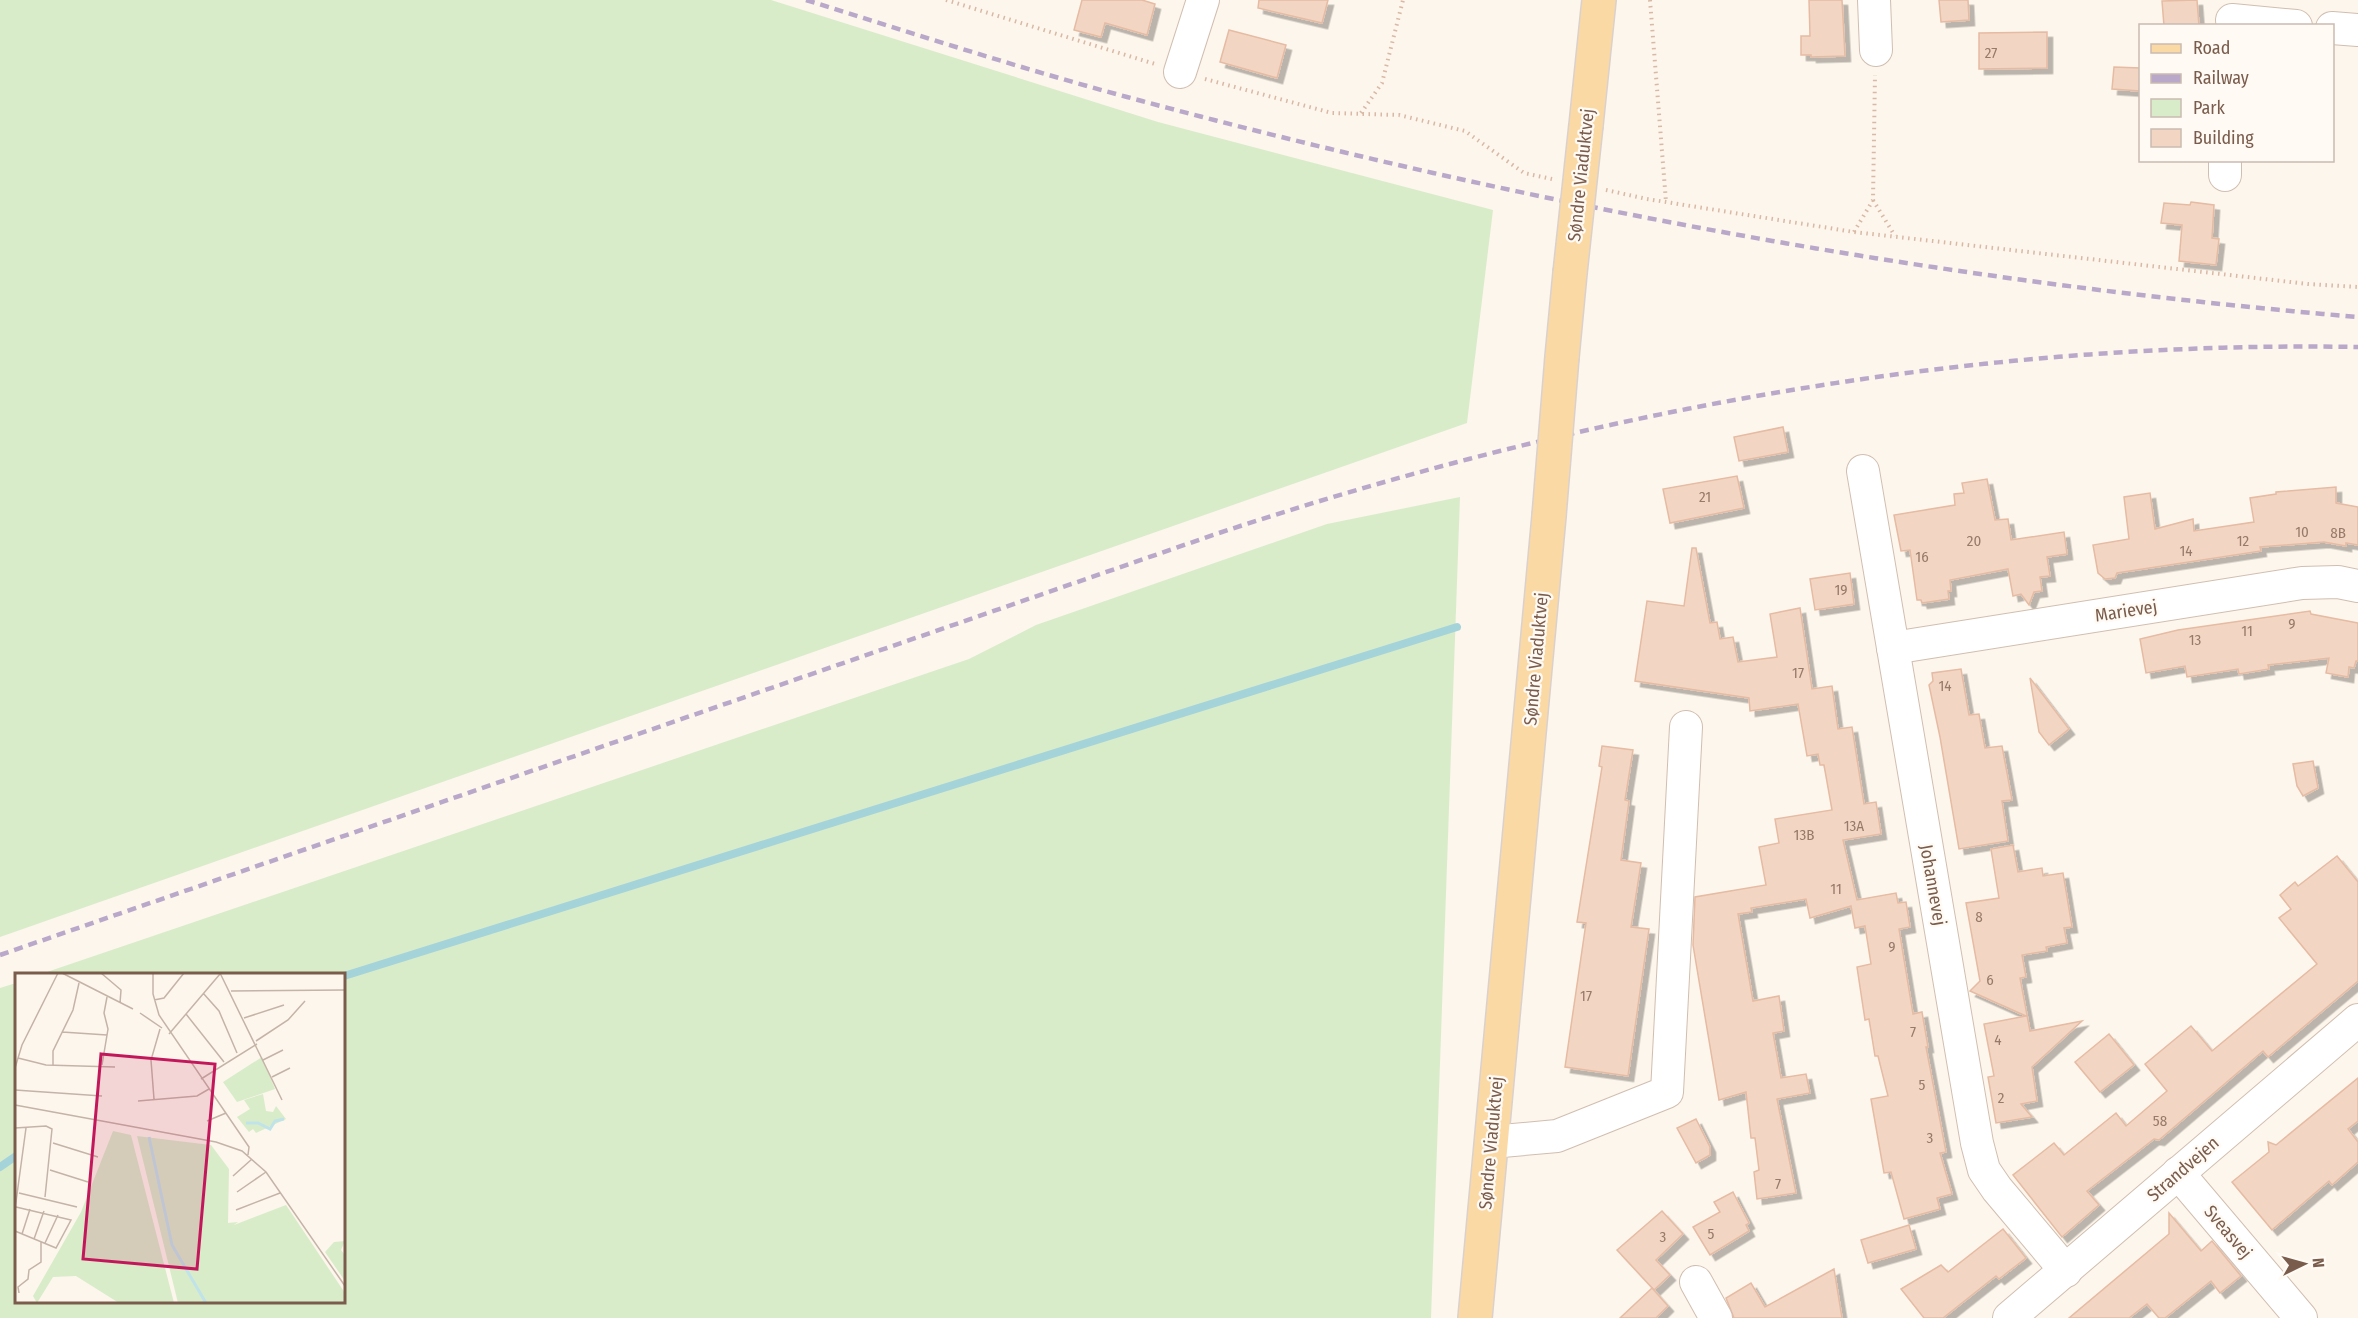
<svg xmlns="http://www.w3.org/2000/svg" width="2358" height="1318" font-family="'Fira Sans Condensed',sans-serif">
<defs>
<filter id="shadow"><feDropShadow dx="5.5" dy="5.5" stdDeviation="0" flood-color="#0004"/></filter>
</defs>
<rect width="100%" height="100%" fill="#fdf6ec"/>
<g fill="#d8ecc9">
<path d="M0,0H771L1158,122L1493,210L1467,423L0,937Z"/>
<path d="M1460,497L1431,1318H0V988L16,983V1302H344V974H41L969,659L1036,625L1327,524Z"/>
</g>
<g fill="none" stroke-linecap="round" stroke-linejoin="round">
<g stroke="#a5d3da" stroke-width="8">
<path d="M344,976L1457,627"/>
<path d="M0,1167L16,1156"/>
</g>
</g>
<g fill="#f3d5c3" stroke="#e6bba3" stroke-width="1.5" filter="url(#shadow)">
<path d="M1082,0H1142L1155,4L1147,35L1105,23L1101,37L1074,30Z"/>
<path d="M1259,0H1328L1322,23L1258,8Z"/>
<path d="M1809,0H1842L1845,56L1811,57V55H1801V36H1810Z"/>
<path d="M1939,0H1968L1969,20L1941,22Z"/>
<path d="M2197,0L2199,26H2164L2162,1Z"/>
<path d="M1229,30L1286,45L1277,78L1220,62Z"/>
<path d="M2047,32V68L1979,69V33Z"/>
<path d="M2114,67L2140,68V91L2112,89Z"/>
<path d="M2191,202L2214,205L2212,238L2219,239L2216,265L2179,261L2182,225L2161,223L2164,203L2190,205Z"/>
<path d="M1783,427L1788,452L1739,461L1734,437Z"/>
<path d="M1737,476L1744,508L1670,523L1663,489Z"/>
<path d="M1987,479L1995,520L2008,519L2011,540L2064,532L2067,554L2047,557L2050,576L2040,577L2042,591L2034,592L2029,605L2021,594L2013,596L2008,569L1950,580L1951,591H1948L1949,599L1922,603L1921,600H1917L1910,550L1901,551L1894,515L1955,505L1954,494L1964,493L1962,483Z"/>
<path d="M2336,487V503L2358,507V545L2346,543V546L2324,542L2260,547L2261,551L2117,573L2115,578L2105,579L2098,573L2093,545L2129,539L2124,497L2150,493L2155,529L2193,519L2194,531L2254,522L2250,498L2276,494V492Z"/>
<path d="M1692,548H1696L1710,623L1717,622L1720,639L1733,637L1738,662L1777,657L1770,614L1800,608L1812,689L1832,686L1838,729L1852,727L1864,804L1876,802L1881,834L1843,840L1857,900L1896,893L1898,903L1906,902L1910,927L1899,929L1913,1014L1922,1012L1928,1047H1926L1946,1152L1940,1153L1952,1194L1937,1198L1940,1209L1904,1219L1891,1172L1884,1173L1871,1099L1888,1096L1878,1056H1875L1869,1019L1865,1020L1857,967L1871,964L1865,926L1855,928L1851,906L1810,918L1806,899L1751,908L1752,912L1738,914L1753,1001L1779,996L1784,1031L1773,1033L1781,1078L1806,1074L1810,1093L1777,1099L1796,1193L1757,1199L1754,1172L1759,1170L1755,1138H1751L1746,1092L1719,1100L1693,945L1695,897L1766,885L1759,847L1779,843L1775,819L1832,810L1824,765H1820L1818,754L1807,756L1798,704L1750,711L1749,698L1635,681L1647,601L1684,606Z"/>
<path d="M1850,573L1854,604L1815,610L1810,579Z"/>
<path d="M2310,611L2311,614L2358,623V661H2356L2354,668L2349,667L2348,677L2326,673L2329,658L2268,665L2269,669L2239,674L2238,669L2187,677L2185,666L2146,673L2140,639L2178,630Z"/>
<path d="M1961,669L1969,715L1979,714L1985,748L2002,746L2012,800L2002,801L2008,841L1959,849L1940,737L1929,685L1933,681L1932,673Z"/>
<path d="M2030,678L2069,729L2049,745L2039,732Z"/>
<path d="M1602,746L1633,750L1625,800L1629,801L1621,860L1641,863L1631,927L1649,929L1628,1076L1565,1067L1586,923L1577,922L1602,767L1599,766Z"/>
<path d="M2313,761L2318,788L2303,796L2297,786L2293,764Z"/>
<path d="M2013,845L2018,872L2042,868L2043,876L2063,873L2072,927L2064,928L2067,943L2046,947L2047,951L2022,955L2026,977L2020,978L2030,1031L2082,1021L2032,1067L2037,1101L2021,1104L2032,1117L1996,1123L1988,1077L1994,1076L1984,1024L2026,1016L1970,991L1980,981L1966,903L1999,898L1991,849Z"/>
<path d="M2337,856L2358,882V981L2268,1057L2263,1051L2159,1140L2154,1139L2087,1191L2099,1205L2062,1237L2013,1175L2054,1143L2064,1155L2116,1113L2126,1126L2167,1091L2145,1064L2191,1026L2212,1051L2317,964L2279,918L2291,909L2280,895L2295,882L2298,886Z"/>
<path d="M2109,1034L2134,1065L2100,1092L2075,1062Z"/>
<path d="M2358,1078V1121L2348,1129L2358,1142V1162L2332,1185L2329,1181L2272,1230L2232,1182L2269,1152L2268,1142L2276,1145Z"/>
<path d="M1696,1119L1710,1147V1155L1696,1163L1677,1128Z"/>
<path d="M1733,1192L1749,1223L1746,1225L1749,1231L1710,1255L1693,1227L1720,1212L1714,1202Z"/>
<path d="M1662,1211L1683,1234L1656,1260L1670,1275L1654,1290L1617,1250Z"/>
<path d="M2169,1213L2201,1251L2212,1241L2241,1276L2220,1293L2211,1281L2165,1318H2159L2147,1304L2129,1318H2069L2169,1234Z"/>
<path d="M1909,1225L1916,1249L1868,1263L1861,1240Z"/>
<path d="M2003,1229L2026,1258L1999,1279L1996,1276L1943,1318H1924L1901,1289L1941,1265L1948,1272Z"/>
<path d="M1834,1269L1842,1318H1734L1726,1298L1751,1283L1765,1307Z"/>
<path d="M1652,1288L1668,1306L1656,1318H1620Z"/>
</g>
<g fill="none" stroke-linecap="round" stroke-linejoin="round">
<defs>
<g id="minor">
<path d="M1874,0L1876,50"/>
<path d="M2232,20L2296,26"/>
<path d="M2332,28L2358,30"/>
<path d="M1180,72L1203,0"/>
<path d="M2225,175V160"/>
<path d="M1863,471L1977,1143L1984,1170L1997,1189L2066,1271"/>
<path d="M1893,648L2302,583L2338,582L2358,586"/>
<path d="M1491,1142L1557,1136L1667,1092L1686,727"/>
<path d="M2178,1173L2301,1318"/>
<path d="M1696,1282L1716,1318"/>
<path d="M2009,1318L2358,1020"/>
</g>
<g id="major">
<path d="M1586,125L1599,0"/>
<path d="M1562,357L1570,273"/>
<path d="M1475,1318L1549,516"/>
</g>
</defs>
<use href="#minor" stroke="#d1beb0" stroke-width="34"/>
<use href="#major" stroke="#dad1cd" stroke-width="36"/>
<g stroke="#d9b8a5" stroke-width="4" stroke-dasharray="1.5 4.5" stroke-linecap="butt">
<path d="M946,0L1155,64"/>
<path d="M1650,0L1666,202"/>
<path d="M1205,79L1332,113L1399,115L1465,131L1524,173L1552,179"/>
<path d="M1361,113L1382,83L1403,0"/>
<path d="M1606,190L1647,199L1854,232L2308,284L2358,287"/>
<path d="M1873,200L1895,236"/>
<path d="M1854,232L1873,200L1875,75"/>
</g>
<use href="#minor" stroke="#fff" stroke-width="32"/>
<use href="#major" stroke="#fbd9a5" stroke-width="33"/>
<g stroke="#b9a8c9" stroke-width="4.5" stroke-dasharray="9 6" stroke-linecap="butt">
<path d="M806,0C912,33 1019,68 1127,97C1530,206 1942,282 2358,317"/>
<path d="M0,955L1216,534C1583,412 1970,340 2358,347"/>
</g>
<defs>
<g id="major-bridge">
<path d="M1570,273L1586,125"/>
<path d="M1549,516L1562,357"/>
</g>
</defs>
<use href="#major-bridge" stroke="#dad1cd" stroke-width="36" stroke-linecap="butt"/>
<use href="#major-bridge" stroke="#fbd9a5" stroke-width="33"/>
</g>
<g text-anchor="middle" stroke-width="4.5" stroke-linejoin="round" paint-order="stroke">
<g font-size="15" fill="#987a6a">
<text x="1991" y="58">27</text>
<text x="1705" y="502">21</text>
<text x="2302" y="537">10</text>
<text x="2338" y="538">8B</text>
<text x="1974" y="546">20</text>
<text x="2243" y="546">12</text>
<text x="2186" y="556">14</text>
<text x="1922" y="562">16</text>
<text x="1841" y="595">19</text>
<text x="2292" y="629">9</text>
<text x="2247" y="636">11</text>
<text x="2195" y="645">13</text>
<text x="1798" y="678">17</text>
<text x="1945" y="691">14</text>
<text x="1854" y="831">13A</text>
<text x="1804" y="840">13B</text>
<text x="1836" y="894">11</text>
<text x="1979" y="922">8</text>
<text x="1892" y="952">9</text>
<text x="1990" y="985">6</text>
<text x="1586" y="1001">17</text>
<text x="1913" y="1037">7</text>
<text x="1998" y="1045">4</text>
<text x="1922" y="1090">5</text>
<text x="2001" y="1103">2</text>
<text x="2160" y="1126">58</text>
<text x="1930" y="1143">3</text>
<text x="1778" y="1189">7</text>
<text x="1711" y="1239">5</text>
<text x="1663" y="1242">3</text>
</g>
<g font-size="18" fill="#7a5c4d" stroke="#fffaf3">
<text transform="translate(1581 175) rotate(-84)" y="6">Søndre Viaduktvej</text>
<text transform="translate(2126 611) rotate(-9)" y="6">Marievej</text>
<text transform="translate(1536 659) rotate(-85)" y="6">Søndre Viaduktvej</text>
<text transform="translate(1933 885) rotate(80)" y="6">Johannevej</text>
<text transform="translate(1491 1143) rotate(-85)" y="6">Søndre Viaduktvej</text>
<text transform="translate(2183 1169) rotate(-41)" y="6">Strandvejen</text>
<text transform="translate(2228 1232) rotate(50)" y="6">Sveasvej</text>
</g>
</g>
<g transform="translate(15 973)">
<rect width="330" height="330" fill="#fdf6ec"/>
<path d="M247,84L260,116L222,129L208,109ZM248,121L251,138L258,139L261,133L271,146L241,160L238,156L234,159L222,144L235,136L229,127ZM98,158L116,162L159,330H104L61,303L38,304L22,330L18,323L66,239ZM122,163L196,172L214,196L213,250L223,249L219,252L271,232L330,320V330H163ZM330,268L326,277L330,282V308L310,279L319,269Z" fill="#d8ecc9"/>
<path fill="none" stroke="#bfe3e8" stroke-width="3" d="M231,150H243L255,156L260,148L269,146M134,164L157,272L191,330"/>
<path fill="none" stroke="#c5b3a7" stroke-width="1.5" d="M47,0L118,36M86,0L106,17L105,30M138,0V21L144,42L234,174L233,182M205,0L267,127M216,18L330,17M188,20L204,38L222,80M139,27L149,25L169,0M125,40L147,55M171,41L209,89M229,45L269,32M47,59L92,62M154,61L205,1M241,68L273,47L290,28M3,85L31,92L100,94M248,87L268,77M38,92V78L58,37L64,10M87,92L93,56L89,40L92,24M0,95L7,72L43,0M257,104L275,95M186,106L242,71M0,117L87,123M139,126L136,87L145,56M123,128L182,123L194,116M0,132L201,169L227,178L251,199L330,313M192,148L211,140M0,155L31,153L37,156L30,224M38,170L83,184M35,197L73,209M218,203L237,186M222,219L251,199M4,220L62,234M0,236L11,155M221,237L265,220M0,258L41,275L56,247L1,234M7,261L15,236M19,266L29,238M30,270L43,242M4,320L3,314L13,306L14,297L26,289V269"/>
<path fill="#c2185b" fill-opacity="0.15" stroke="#c2185b" stroke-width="3" d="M86,81L200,91L182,296L68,286Z"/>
<rect width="330" height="330" fill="none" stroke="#7a5c4d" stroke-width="3"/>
</g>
<rect x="2139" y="24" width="195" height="138" fill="#fffaf3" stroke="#cabbb1" stroke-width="1.5"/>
<rect x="2151" y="44" width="30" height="9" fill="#fbd9a5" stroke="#cabbb1" stroke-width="1.5"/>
<text x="2193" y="54" font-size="18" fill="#7a5c4d">Road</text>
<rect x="2151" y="74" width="30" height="9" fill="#b9a8c9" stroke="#cabbb1" stroke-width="1.5"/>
<text x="2193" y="84" font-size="18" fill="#7a5c4d">Railway</text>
<rect x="2151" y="99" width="30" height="18" fill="#d8ecc9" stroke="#cabbb1" stroke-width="1.5"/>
<text x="2193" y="114" font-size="18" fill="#7a5c4d">Park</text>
<rect x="2151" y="129" width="30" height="18" fill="#f3d5c3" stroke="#cabbb1" stroke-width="1.5"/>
<text x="2193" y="144" font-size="18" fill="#7a5c4d">Building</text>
<g transform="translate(2304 1264) rotate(85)" stroke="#fffaf3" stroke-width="4.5" paint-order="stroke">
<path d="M0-4.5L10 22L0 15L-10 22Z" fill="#7a5c4d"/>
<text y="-9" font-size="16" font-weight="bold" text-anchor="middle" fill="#7a5c4d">N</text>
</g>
</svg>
